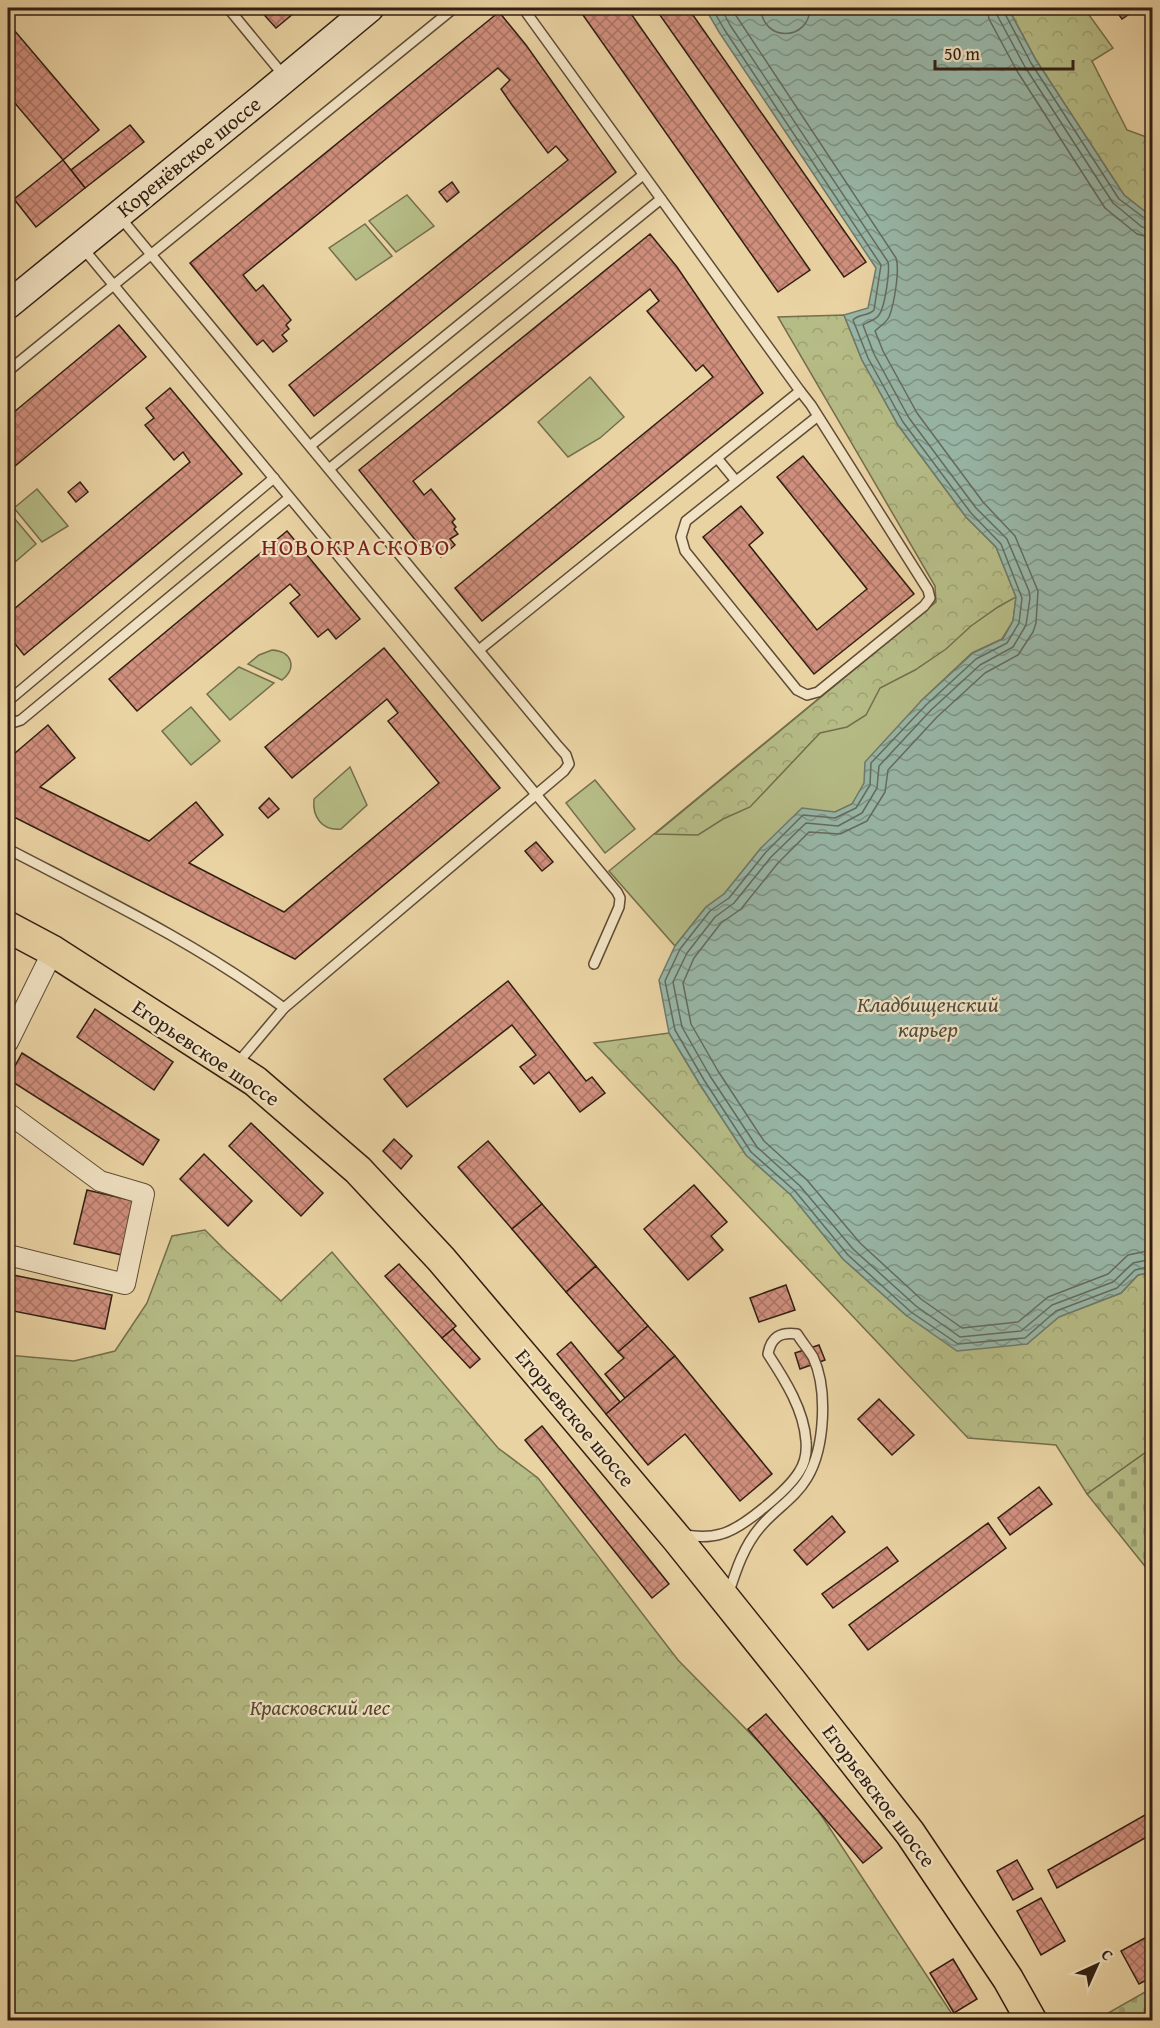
<svg xmlns="http://www.w3.org/2000/svg" width="1160" height="2028" font-family="'Gentium Book Plus',serif">
<defs>
<pattern id="forest-crowns" width="20" height="18" patternUnits="userSpaceOnUse" patternTransform="scale(1.5)"><rect width="20" height="18" fill="#b6bc86"/><path d="M2 6a3 3 0 1 1 6 0M12 15a3 3 0 1 1 6 0" fill="none" stroke="#9da173"/></pattern>
<pattern id="cemetery-stones" width="16" height="16" patternUnits="userSpaceOnUse" patternTransform="scale(1.5)"><rect width="16" height="16" fill="#b6bc86"/><path d="M2 7V4a2 2 0 0 1 4 0v3zM10 15v-3a2 2 0 0 1 4 0v3z" fill="#9da173"/></pattern>
<pattern id="water-waves" width="16" height="10" patternUnits="userSpaceOnUse" patternTransform="scale(1.5)"><rect width="16" height="10" fill="#98b7a8"/><path d="M0 5q4-4 8 0t8 0" fill="none" stroke="#7d9487"/></pattern>
<pattern id="building-cross-hatch" width="8" height="8" patternUnits="userSpaceOnUse" patternTransform="scale(1.5)"><rect width="8" height="8" fill="#d08f7d"/><path d="M0 0l8 8M0 8l8-8" fill="none" stroke="#a97465"/></pattern>
</defs>
<rect width="100%" height="100%" fill="#ead3a3"/>
<filter id="stains"><feTurbulence type="fractalNoise" baseFrequency=".00333" numOctaves="4"/><feColorMatrix values="0 0 0 0 .2 0 0 0 0 .09 0 0 0 0 .02 0 0 0 .5 -.17"/></filter>
<radialGradient id="worn" r=".72"><stop offset=".6" stop-color="#630" stop-opacity="0"/><stop offset="1" stop-color="#630" stop-opacity=".3"/></radialGradient>
<g fill="#b6bc86" stroke="#746e4c" stroke-width="1.5">
<path d="M407,195L434,226L396,252L369,221Z"/>
<path d="M365,224L392,256L356,280L329,248Z"/>
<path d="M590,377L624,417L600,438L568,457L538,422Z"/>
<path d="M37,489L68,526L42,542L14,508Z"/>
<path d="M9,512L36,544L8,568V514Z"/>
<path d="M1016,597L1013,621L1002,639L972,653L921,701L852,804L761,848L724,894L706,907L675,946L609,871L936,602Z"/>
<path d="M272,650C291,651 298,667 282,680L248,664L259,655Z"/>
<path d="M239,667L274,683L230,720L207,694Z"/>
<path d="M191,707L220,741L191,765L162,731Z"/>
<path d="M350,767L367,805L341,829C322,831 312,817 314,799Z"/>
<path d="M595,780L635,829L605,853L566,803Z"/>
</g>
<g fill="url(#forest-crowns)" stroke="#746e4c" stroke-width="1.5">
<path d="M1008,8H1084L1113,48L1092,61L1127,130L1152,139V217L1124,195L1036,60Z"/>
<path d="M844,315L862,360L898,425L966,517L996,547L1016,597L998,607L971,626L946,649L915,670L880,688L866,715L847,727L820,733L750,807L723,819L698,835L655,834L936,602L935,586L778,317Z"/>
<path d="M669,1033L699,1083L746,1155L791,1195L843,1259L907,1316L1027,1344L1058,1317L1121,1293L1138,1275L1152,1272V1448L1087,1494L1056,1445L968,1438L594,1043Z"/>
<path d="M205,1230L226,1251L281,1301L332,1252L498,1448L538,1478L678,1660L802,1786L956,2020H8V1355L74,1361L115,1351L147,1303L172,1236Z"/>
</g>
<g fill="url(#cemetery-stones)" stroke="#746e4c" stroke-width="1.5">
<path d="M1152,1448V1575L1087,1494Z"/>
<path d="M1152,1988V2020H1096Z"/>
</g>
<path fill="url(#water-waves)" stroke="#6f7a6c" stroke-width="1.5" d="M705,8H775L786,11L791,8H1008L1036,60L1124,195L1152,217V1272L1138,1275L1121,1293L1059,1317L1027,1344L957,1351L907,1316L843,1259L791,1195L746,1155L699,1083L669,1033L659,980L675,946L706,907L724,894L761,848L802,808L835,812L852,804L864,783L865,762L921,701L973,653L1003,639L1013,621L1016,597L996,547L966,517L898,425L862,360L844,315L868,308L876,268L719,32Z"/>
<g fill="none" stroke-linecap="round" stroke-linejoin="round">
<g stroke="#646b5d" stroke-width="1.5">
<path d="M712,8L724,29L881,265L874,310C869,316 858,314 853,320L868,358L903,422L971,513L1001,544L1022,598L1019,623L1007,643L976,659L926,705L871,763L870,785L856,808L835,818L803,815L766,852L729,898L710,911L680,949L665,981L675,1030L704,1080L751,1152L795,1191L848,1255L911,1312L958,1344L1025,1338L1056,1311L1117,1288L1135,1270L1152,1266"/>
<path d="M721,8L730,25L888,262C890,271 885,307 879,315C875,321 868,321 863,325L874,354L909,418L976,508L1007,539L1029,591L1030,598L1026,625L1013,647L980,665L931,710L879,766L877,788L862,813L838,826L806,823L771,857L734,903L715,917L687,953L673,982L682,1027L710,1076L757,1147L800,1186L853,1249L916,1306L960,1337L1021,1331L1052,1305L1113,1282L1133,1263L1152,1259"/>
<path d="M731,8L896,258C900,270 894,305 889,317C886,323 880,326 875,331L883,351L917,413L983,502L1015,536L1038,591L1036,623L1033,632L1018,655L985,673L937,717L888,770L885,792L867,821L840,834L809,832L778,863L741,909L721,923L694,958L683,983L691,1024L718,1071L764,1141L807,1180L860,1243L921,1299L962,1328L1018,1322L1048,1297L1108,1274L1128,1255L1152,1250"/>
<path d="M761,8C762,42 809,42 810,8"/>
<path d="M987,8L989,19L1017,71L1105,208L1137,234L1152,238"/>
<path d="M996,8L997,15L1025,67L1113,203L1142,227L1152,229"/>
<path d="M1003,8L1004,12L1031,63L1119,199L1147,220L1152,222"/>
</g>
</g>
<g fill="url(#building-cross-hatch)" stroke="#311f12" stroke-width="1.5">
<path d="M258,8H300L276,28Z"/>
<path d="M578,8H627L810,270L778,292Z"/>
<path d="M655,8H688L866,262L844,277Z"/>
<path d="M1114,8H1138L1122,19Z"/>
<path d="M499,12L526,45L616,172L314,416L289,385L568,160L556,146L548,153L512,105L501,89L510,80L498,68L243,275L256,291L263,285L291,320L286,325L289,329L282,335L287,341L273,352L263,340L257,345L190,263Z"/>
<path d="M8,23L99,130L63,160L8,95Z"/>
<path d="M130,125L144,142L85,188L71,170Z"/>
<path d="M63,160L85,188L36,227L14,199Z"/>
<path d="M452,182L459,192L447,202L439,192Z"/>
<path d="M650,234L677,267L763,393L482,621L455,588L713,377L703,365L696,371L647,311L659,301L650,289L413,481L424,495L431,489L455,519L452,522L456,527L454,529L458,534L450,539L455,545L441,557L433,546L425,552L359,470Z"/>
<path d="M119,325L146,357L8,472V417Z"/>
<path d="M170,388L242,474L24,655L8,635V614L190,462L183,452L174,460L145,425L154,418L146,408Z"/>
<path d="M803,456L914,594L814,674L703,537L741,506L763,533L749,545L817,630L867,589L777,477Z"/>
<path d="M80,482L88,492L76,502L68,492Z"/>
<path d="M287,531L360,619L336,639L328,629L318,637L290,603L300,595L290,584L137,711L109,679Z"/>
<path d="M384,648L500,788L295,959L8,814V759L48,725L75,758L40,787L149,841L196,802L223,835L189,863L284,912L439,783L388,721L398,713L387,699L292,778L265,747Z"/>
<path d="M269,798L279,809L268,818L259,808Z"/>
<path d="M536,842L553,862L542,871L525,851Z"/>
<path d="M508,981L586,1081L592,1077L605,1093L580,1112L549,1072L534,1084L520,1067L536,1055L512,1025L407,1107L384,1079Z"/>
<path d="M95,1009L173,1062L154,1090L77,1037Z"/>
<path d="M22,1053L159,1140L143,1165L8,1079Z"/>
<path d="M251,1123L323,1193L301,1216L229,1146Z"/>
<path d="M394,1139L412,1156L401,1169L383,1151Z"/>
<path d="M488,1141L542,1204L512,1229L458,1167Z"/>
<path d="M204,1154L252,1201L228,1226L180,1179Z"/>
<path d="M694,1185L727,1222L711,1236L723,1250L688,1280L644,1229Z"/>
<path d="M87,1190L134,1201L122,1255L74,1244Z"/>
<path d="M542,1204L596,1266L566,1292L512,1229Z"/>
<path d="M399,1264L456,1326L442,1338L385,1276Z"/>
<path d="M596,1266L648,1326L618,1352L566,1292Z"/>
<path d="M8,1274L112,1295L105,1329L8,1310Z"/>
<path d="M786,1285L795,1310L759,1322L750,1298Z"/>
<path d="M648,1326L675,1356L625,1398L605,1374L624,1358L618,1352Z"/>
<path d="M453,1329L480,1359L470,1368L442,1338Z"/>
<path d="M571,1342L620,1402L606,1414L557,1354Z"/>
<path d="M819,1345L825,1360L800,1369L795,1353Z"/>
<path d="M675,1356L772,1474L740,1501L685,1434L648,1465L606,1414Z"/>
<path d="M879,1399L914,1435L892,1455L858,1419Z"/>
<path d="M542,1426L669,1584L652,1598L525,1440Z"/>
<path d="M1039,1487L1052,1504L1010,1535L998,1518Z"/>
<path d="M832,1516L845,1532L807,1565L794,1550Z"/>
<path d="M988,1523L1006,1548L868,1650L849,1625Z"/>
<path d="M887,1547L898,1561L833,1608L822,1594Z"/>
<path d="M766,1714L882,1848L863,1863L748,1729Z"/>
<path d="M1152,1811V1834L1057,1888L1048,1870Z"/>
<path d="M1017,1860L1033,1889L1013,1900L997,1871Z"/>
<path d="M1041,1898L1065,1941L1041,1955L1017,1911Z"/>
<path d="M1152,1934V1977L1139,1984L1121,1951Z"/>
<path d="M953,1959L977,1999L954,2013L930,1973Z"/>
</g>
<g fill="none" stroke-linecap="round" stroke-linejoin="round">
<defs>
<g id="service">
<path d="M228,8L284,76"/>
<path d="M120,217L558,746L566,755L569,764L564,771L284,1008L236,1065"/>
<path d="M82,247L617,892L620,898L619,907L594,964"/>
<path d="M8,371L454,8"/>
<path d="M800,391L811,405L928,590L930,598L924,606L818,692L807,695L797,690L685,551L681,537L686,521L818,416"/>
<path d="M310,446L643,175"/>
<path d="M717,458L736,481"/>
<path d="M329,469L661,199"/>
<path d="M479,650L800,391L523,8"/>
<path d="M8,701L274,478"/>
<path d="M8,717L15,722L21,720L289,498"/>
<path d="M8,849C102,898 198,944 284,1008"/>
<path d="M685,1535C697,1537 708,1538 721,1534C742,1529 788,1490 799,1472C805,1463 807,1452 806,1441C804,1410 785,1380 768,1354C771,1337 780,1332 797,1334C802,1342 808,1349 813,1357C828,1389 825,1448 807,1478C796,1497 776,1509 762,1525C744,1545 736,1570 728,1595"/>
</g>
<g id="minor">
<path d="M8,1042L53,951"/>
<path d="M8,1113L100,1181L144,1194L125,1284L8,1255"/>
</g>
<path id="secondary" d="M8,305L263,97L370,8"/>
<path id="primary" d="M8,927L53,951L255,1081L358,1170L441,1259L536,1371L678,1540L791,1681L910,1833L1008,1979L1031,2020"/>
</defs>
<use href="#service" stroke="#5f4c36" stroke-width="12"/>
<use href="#minor" stroke="#5f4c36" stroke-width="22"/>
<use href="#secondary" stroke="#311f12" stroke-width="30"/>
<use href="#primary" stroke="#311f12" stroke-width="33"/>
<use href="#service" stroke="#f1e2c3" stroke-width="9"/>
<use href="#minor" stroke="#f1e2c3" stroke-width="20"/>
<use href="#secondary" stroke="#f1e2c3" stroke-width="27"/>
<use href="#primary" stroke="#ead3a3" stroke-width="30"/>
</g>
<g text-anchor="middle" stroke-width="4.5" stroke-linejoin="round" paint-order="stroke">
<g font-size="21" fill="#311f12" stroke="#f1e2c3">
<text transform="translate(189 157) rotate(-39)" y="7">Коренёвское шоссе</text>
<text transform="translate(206 1053) rotate(34)" y="7">Егорьевское шоссе</text>
<text transform="translate(575 1418) rotate(50)" y="7">Егорьевское шоссе</text>
<text transform="translate(879 1796) rotate(53)" y="7">Егорьевское шоссе</text>
</g>
<g font-size="21" font-style="italic" fill="#52462f" stroke="#f1e2c3">
<text x="320" y="1715">Красковский лес</text>
</g>
<g font-size="22" font-style="italic" fill="#504d3f" stroke="#f1e2c3">
<text x="928" y="1012">Кладбищенский<tspan x="928" dy="25">карьер</tspan></text>
</g>
<g font-size="24" letter-spacing="1.5" fill="#7a1f14" stroke="#f1e2c3">
<text x="356" y="555">НОВОКРАСКОВО</text>
</g>
</g>
<rect width="1160" height="2028" fill="none" stroke="#ead3a3" stroke-width="30"/>
<rect x="9" y="9" width="1142" height="2010" fill="none" stroke="#311f12" stroke-width="3"/>
<rect x="15" y="15" width="1130" height="1998" fill="none" stroke="#311f12" stroke-width="1.5"/>
<g transform="translate(1097 1965) rotate(45)" stroke="#f1e2c3" stroke-width="4.5" paint-order="stroke">
<path d="M0-4.5L10 22L0 15L-10 22Z" fill="#311f12"/>
<text y="-9" font-size="16" font-weight="bold" text-anchor="middle" fill="#311f12">С</text>
</g>
<path d="M935 60v9h138v-9" fill="none" stroke="#311f12" stroke-width="3"/>
<text x="944" y="60" font-size="18" fill="#311f12" stroke="#f1e2c3" stroke-width="4.5" paint-order="stroke">50 m</text>
<rect width="100%" height="100%" filter="url(#stains)"/>
<rect width="100%" height="100%" fill="url(#worn)"/>
</svg>
